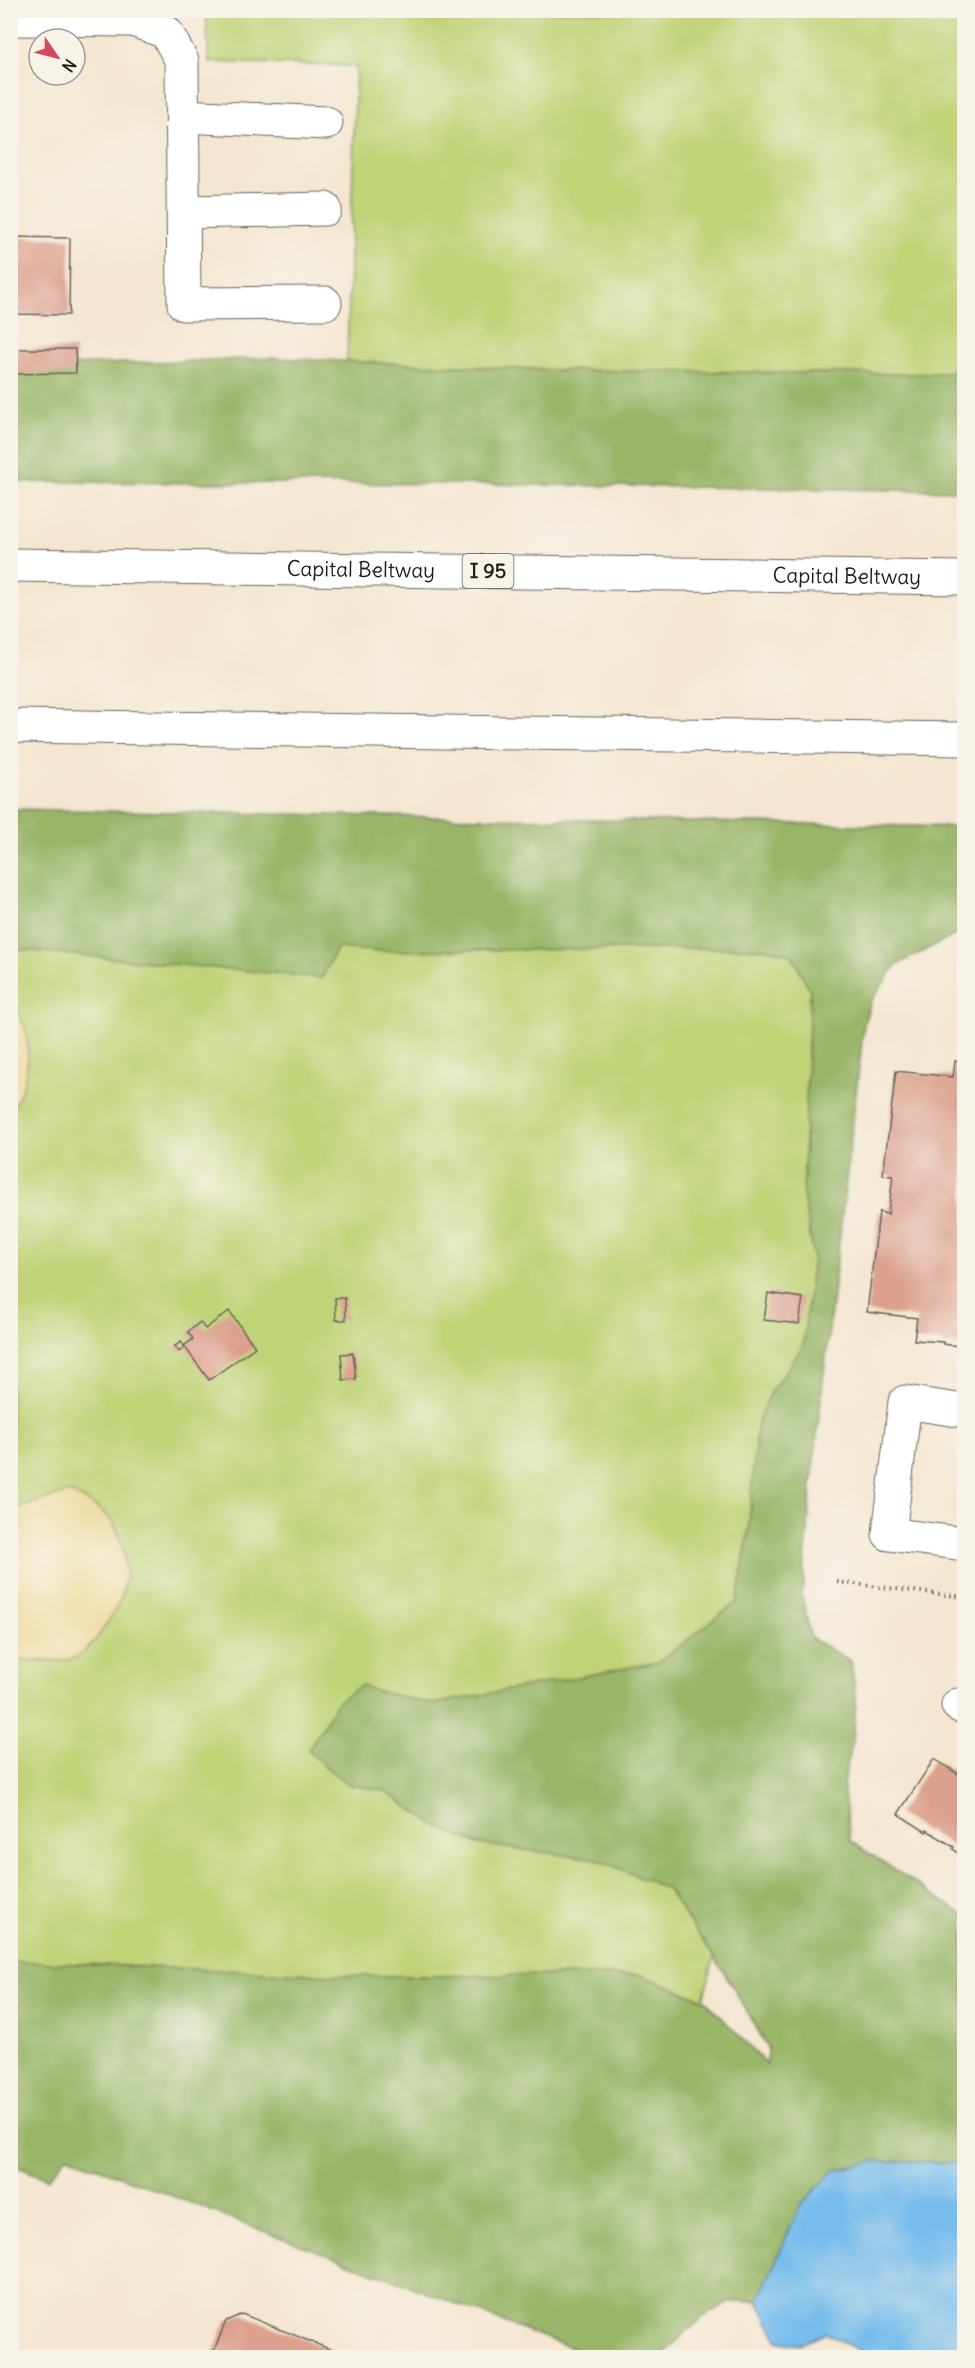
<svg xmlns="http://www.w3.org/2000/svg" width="975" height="2368" font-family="Delius,sans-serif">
<rect width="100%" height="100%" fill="#f7f3e8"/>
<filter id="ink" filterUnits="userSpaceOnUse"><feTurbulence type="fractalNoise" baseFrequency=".0167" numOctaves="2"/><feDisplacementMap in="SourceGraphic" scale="12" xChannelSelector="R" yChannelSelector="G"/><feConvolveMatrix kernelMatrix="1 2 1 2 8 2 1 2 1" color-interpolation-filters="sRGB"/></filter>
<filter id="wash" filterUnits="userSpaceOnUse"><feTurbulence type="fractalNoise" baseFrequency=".008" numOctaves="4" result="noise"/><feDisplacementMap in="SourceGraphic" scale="24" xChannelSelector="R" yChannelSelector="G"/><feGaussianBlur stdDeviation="1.35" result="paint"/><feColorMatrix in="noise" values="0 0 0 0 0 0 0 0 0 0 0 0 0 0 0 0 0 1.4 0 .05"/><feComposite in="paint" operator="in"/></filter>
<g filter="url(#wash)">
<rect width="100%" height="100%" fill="#f4e6d0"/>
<g fill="#c0d377" stroke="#6e784a" stroke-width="1.5">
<path d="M206,11H964V372L913,374L549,370L347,362L356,66L209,62Z"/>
<path d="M11,846L871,881L787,1685L701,2007L11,1983Z"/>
</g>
<g fill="#98b568" stroke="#5a6842" stroke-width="1.5">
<path d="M275,358L549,370L913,374L964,372V491L479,484L11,482L10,367Z"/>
<path d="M11,809L964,827V934H957L896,965L871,1001L864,1023L814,1460L802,1596L811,1638L851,1661L856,1699L853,1742L843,1784L850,1841L964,1915V2163L873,2161L801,2204L758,2301L729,2302L703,2317L660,2357H596L67,2156L48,2179L11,2164L10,1961L358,1976L641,1975L705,2000L767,2065V2046L724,1972L667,1889L597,1859L478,1844L438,1827L383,1790L350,1785L327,1768L308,1750L338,1701L362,1685L376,1691L433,1704L658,1662L737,1602L749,1527L757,1424L770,1393L803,1346L813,1256L803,1194L810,990L791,954L760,948L372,951L337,948L322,978L11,949Z"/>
</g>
<g fill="#eeda9e" stroke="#857b5d" stroke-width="1.5">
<path d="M11,1004C37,1031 30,1082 11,1111Z"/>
<path d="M69,1492C83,1499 97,1506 108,1517C116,1525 119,1535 122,1546C131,1576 124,1598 107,1623C99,1635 89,1651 76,1657C57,1665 32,1660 12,1658L11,1510Z"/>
</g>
<path fill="#74bbec" stroke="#486c84" stroke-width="1.5" d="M873,2161L964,2163V2357H859L860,2351L826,2333L800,2345L778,2341L758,2301L801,2204L834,2171Z"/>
<g id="blocks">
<g fill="#dca08e">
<path d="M10,237L70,238L69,315L10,314Z"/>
<path d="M10,349H75L76,373L10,374Z"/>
<path d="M955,1061L964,1062V1344H959V1346L943,1344V1342L914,1340L917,1318L867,1312L879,1212L888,1214L893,1176L883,1175L896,1071L953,1077Z"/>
<path d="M768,1293L803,1298L799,1324L764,1320Z"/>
<path d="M335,1298H345L346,1320H336Z"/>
<path d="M229,1311L255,1347L209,1380L184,1346L193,1339L188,1332L200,1322L205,1329Z"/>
<path d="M181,1342L185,1347L179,1352L175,1346Z"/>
<path d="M353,1353L356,1379L343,1380L341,1354Z"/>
<path d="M934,1759L960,1775L962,1773L964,1775V1857L953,1849L954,1847L927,1830L926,1832L898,1814Z"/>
<path d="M242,2314L349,2357V2358H211L226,2321Z"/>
</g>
</g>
</g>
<g filter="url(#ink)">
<use href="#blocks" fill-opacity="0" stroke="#68635b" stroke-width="1.5"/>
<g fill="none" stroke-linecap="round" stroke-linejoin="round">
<defs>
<g id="minor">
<path d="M10,19L133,20L166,32L182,61L184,304L325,303"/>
<path d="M183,116L326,123"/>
<path d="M184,212L325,209"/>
<path d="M964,1411L905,1402L889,1534L964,1544"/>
<path d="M958,1705L964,1708"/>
</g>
<g id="highway">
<path id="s1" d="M10,565L964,578"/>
<path d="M10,726L964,739"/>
</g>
</defs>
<use href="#minor" stroke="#68635b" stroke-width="35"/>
<use href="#highway" stroke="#68635b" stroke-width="35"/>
<path stroke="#68635b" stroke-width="4" stroke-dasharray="1.5 4.5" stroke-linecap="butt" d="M837,1582L964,1597"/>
<use href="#minor" stroke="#fff" stroke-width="33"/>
<use href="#highway" stroke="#fff" stroke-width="33"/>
</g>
</g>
<g text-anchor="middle" stroke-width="5" stroke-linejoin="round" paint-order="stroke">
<rect fill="#f7f3e8" stroke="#5e5c59" stroke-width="1.5" x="462.5" y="554" width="51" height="34" rx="4.5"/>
<g font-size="20" font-weight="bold" fill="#1c1c1c">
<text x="488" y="578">I 95</text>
</g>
<g font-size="21" fill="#1c1c1c" stroke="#f7f3e8">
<text dy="7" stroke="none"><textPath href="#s1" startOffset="351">Capital Beltway</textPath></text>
<text dy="7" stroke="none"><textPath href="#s1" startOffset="837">Capital Beltway</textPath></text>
</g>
</g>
<rect width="975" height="2368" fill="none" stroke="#f7f3e8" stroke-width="36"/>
<g transform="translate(57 57) rotate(125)"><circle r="28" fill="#f7f3e8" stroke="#9f9d96" stroke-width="1.5"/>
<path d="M0-4.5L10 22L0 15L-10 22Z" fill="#d1495b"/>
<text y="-9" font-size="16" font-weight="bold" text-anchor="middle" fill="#1c1c1c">N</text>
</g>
</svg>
